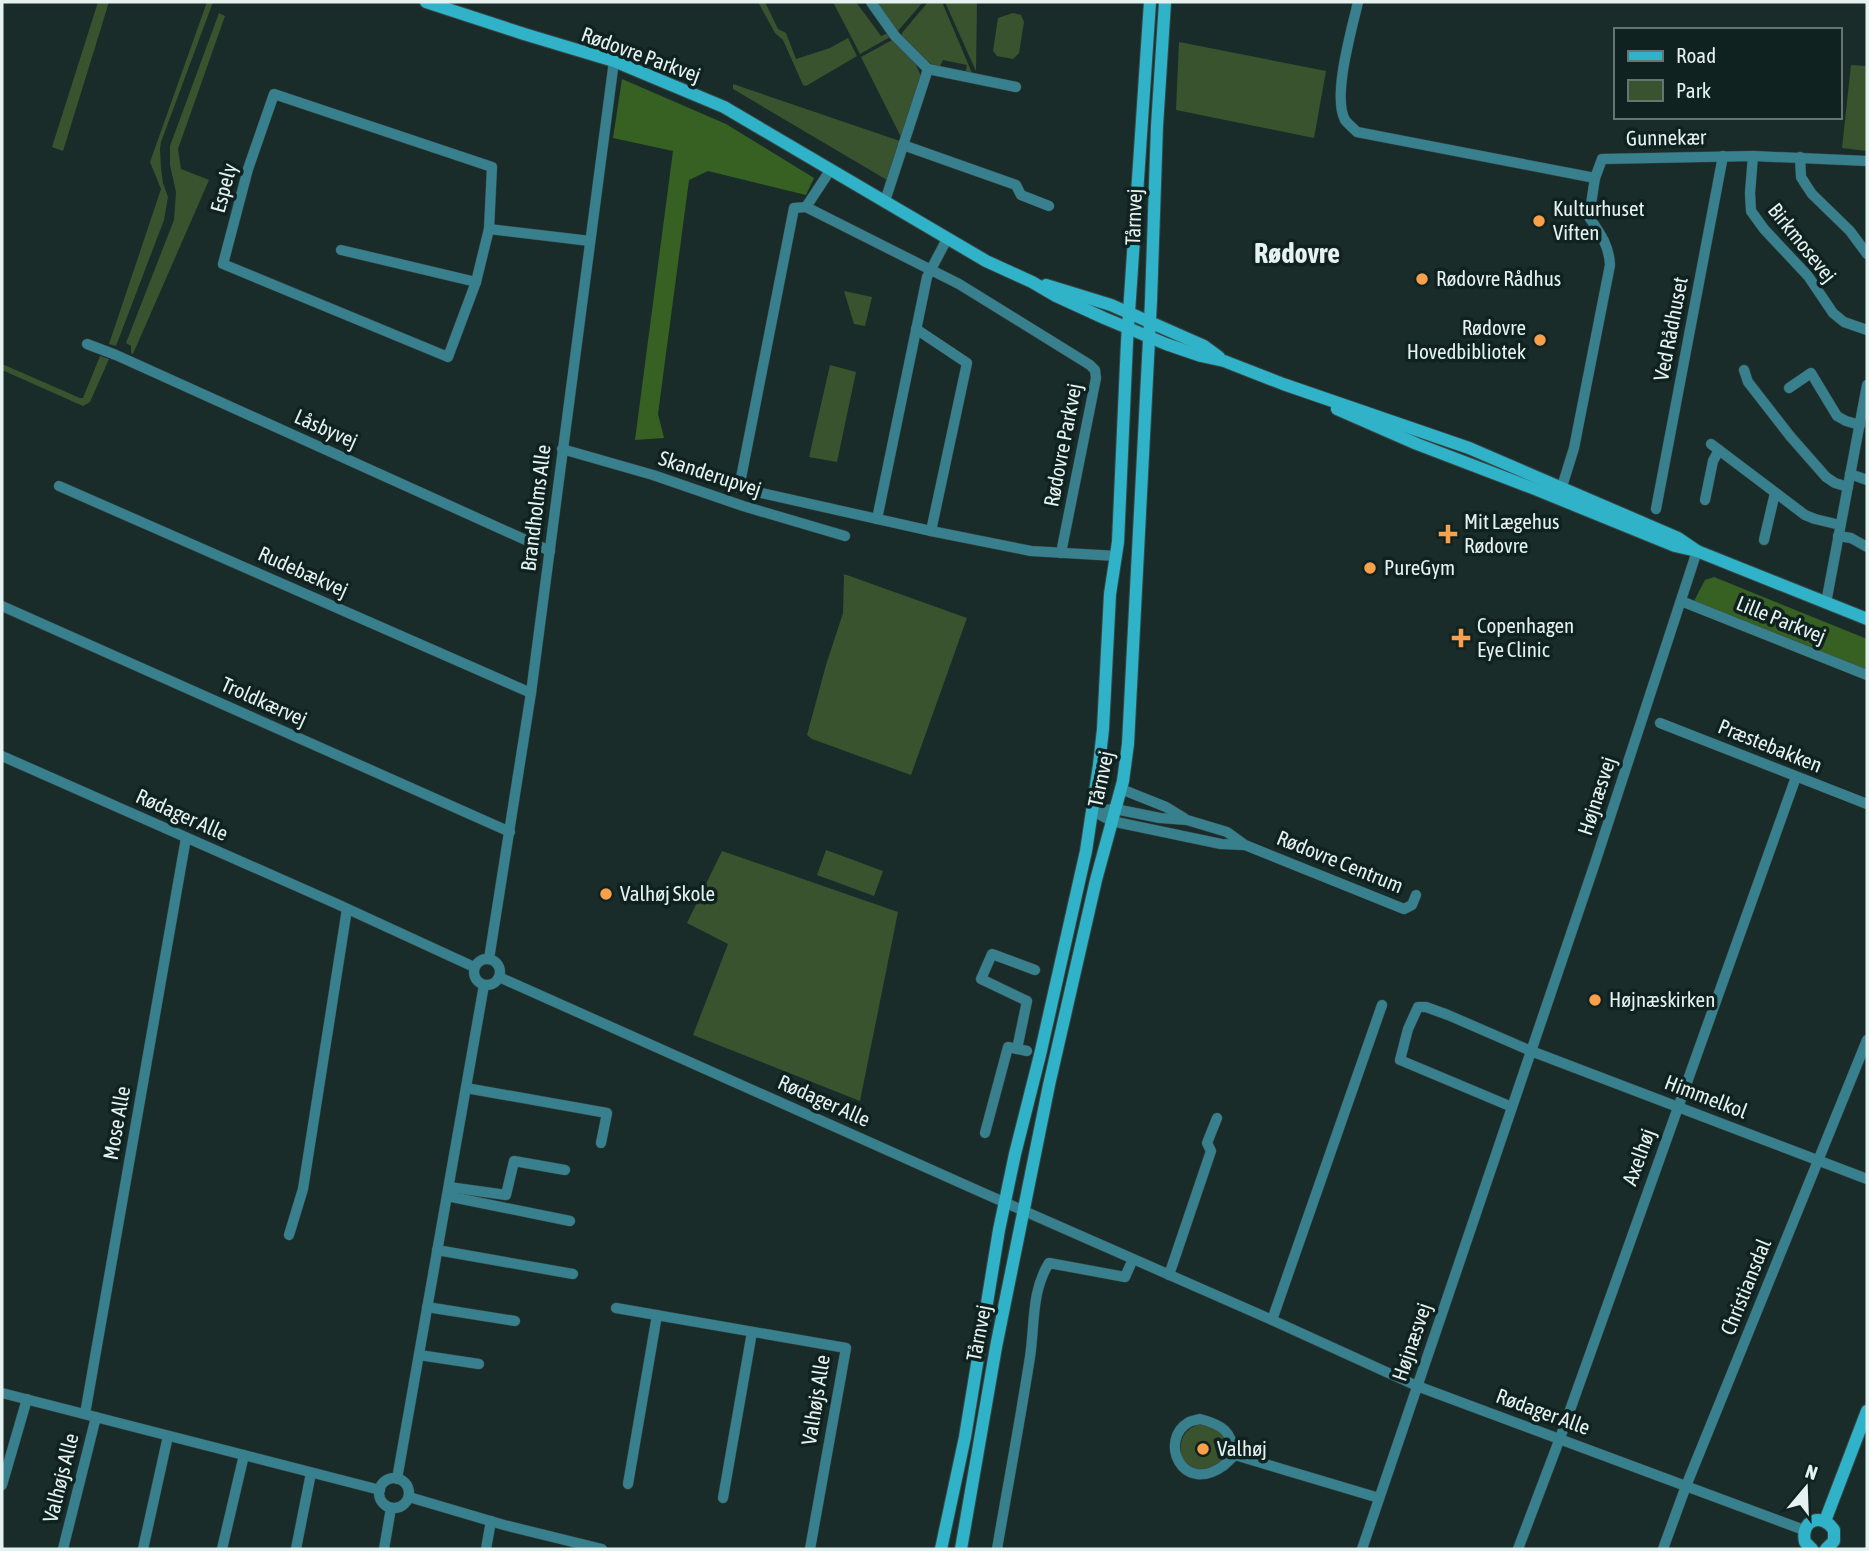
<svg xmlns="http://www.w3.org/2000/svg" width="1869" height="1551" font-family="'Asap Condensed',sans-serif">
<rect width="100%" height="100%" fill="#192c2a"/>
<g fill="#39532e">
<path d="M98,2H109L63,151L52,147Z"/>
<path d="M207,2H213L161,142L160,149L161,168L163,183L168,197L164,220L116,346L109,344L161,189L150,162Z"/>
<path d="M758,2H765L778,29L786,33L796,59L830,48L848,38L857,56L806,86L803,85L783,40L775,33Z"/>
<path d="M833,2H856L881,36L888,33L890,37L860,54Z"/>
<path d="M875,2H923L897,32Z"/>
<path d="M928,2H942L972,73L965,74L967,65L943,60L940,66L937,67L927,61L902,36V33Z"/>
<path d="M945,2H977L976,71Z"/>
<path d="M219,13L225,16L178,149L181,169L209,180L133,354L131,353V346L126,343L174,220L176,192L170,165V146Z"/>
<path d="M1013,13L1021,15L1024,22L1019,53L1013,59L997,56L993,51L998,18Z"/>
<path d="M892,40L915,63L921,76L901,137L861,57Z"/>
<path d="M1179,42L1326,71L1314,138L1176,110Z"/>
<path d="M1851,65L1867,66V151L1842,148Z"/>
<path d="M733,84L900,141L887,180L733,89Z"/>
<path d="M844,291L872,297L865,326L854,324Z"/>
<path d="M100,356L109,359L90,402L83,406L2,370V364L80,398H83Z"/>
<path d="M830,365L856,372L837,462L809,457Z"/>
<path d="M844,574L967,618L911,775L812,739L807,735L826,665L843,613Z"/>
<path d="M826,850L883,871L874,896L817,875Z"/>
<path d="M722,851L898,912L860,1101L693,1035L728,944L687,923Z"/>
<path d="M1200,1423C1221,1429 1224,1432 1231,1452L1220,1464L1199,1471L1182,1462C1179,1442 1180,1432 1200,1423Z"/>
</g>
<g fill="#376122">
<path d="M622,79L726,124L814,178L806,195L708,171L689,180L658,414L664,438L635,440L673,151L613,138Z"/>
<path d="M1714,577L1867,639V670L1694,601L1705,580Z"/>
</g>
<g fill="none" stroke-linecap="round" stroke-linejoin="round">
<defs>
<g id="street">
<path d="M871,2L895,36L928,69L1016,87"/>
<path d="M1358,2C1352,29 1332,96 1345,120C1348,124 1353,128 1357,132L1595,178"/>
<path d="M274,94L492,167L489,229L476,282L448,357L223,264L248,169Z"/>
<path d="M903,145L1016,185L1021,195L1049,206"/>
<path d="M1753,156L1750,193L1751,211L1764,229L1808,276L1833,313L1844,322L1867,330"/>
<path d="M1800,157L1801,177L1806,185L1812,194L1850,231L1867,254"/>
<path d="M831,169L806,207L794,208L739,488L931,531L1031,551L1116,556"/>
<path d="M885,201L928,69"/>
<path d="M806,207L959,284L1090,365L1095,370L1096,378L1061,553"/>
<path d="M489,229L590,241"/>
<path d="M341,250L476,282"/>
<path d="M916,329L967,363L931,531"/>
<path d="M87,344L116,355L550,551"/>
<path d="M1744,370L1748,382L1790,436L1826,477L1835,483L1848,487"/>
<path d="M1789,388L1811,373L1837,416L1846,421L1860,425"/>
<path d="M1711,444L1805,515L1815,519L1840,525"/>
<path d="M562,449L653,475L743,506L845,536"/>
<path d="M1850,474L1867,480"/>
<path d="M59,486L531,693"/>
<path d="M1560,493L1574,448L1610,265C1609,245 1600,233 1589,217L1595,178L1602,159L1753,156L1867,161"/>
<path d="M1705,500L1713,461L1719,450"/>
<path d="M1656,509L1723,156"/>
<path d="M877,519L927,277L947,239"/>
<path d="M1838,536L1851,538L1867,547"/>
<path d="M1764,540L1775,493"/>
<path d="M1681,601L1867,675"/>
<path d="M1826,603L1867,385"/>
<path d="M2,606L510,832"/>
<path d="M1660,723L1867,804"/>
<path d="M2,756L337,904L474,967"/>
<path d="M1121,789L1166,807L1184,818"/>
<path d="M1092,811L1115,809L1160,818L1187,820L1227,832L1245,845L1404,909L1412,905L1416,895"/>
<path d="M1093,811L1111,821L1221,844L1244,845"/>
<circle cx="487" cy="972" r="13"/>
<path d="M489,959L531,693L614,61"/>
<path d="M499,977L981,1192L1272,1320L1417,1386L1804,1530"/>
<path d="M1017,1049L1027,1001L981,979L992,954L1035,970"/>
<path d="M466,1088L607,1113L601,1143"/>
<path d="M1512,1107L1400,1060L1408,1029L1418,1007H1426L1448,1015L1531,1051L1867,1179"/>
<path d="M985,1133L1008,1047L1027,1051"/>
<path d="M449,1187L506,1195L514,1161L565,1170"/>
<path d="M447,1196L570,1221"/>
<path d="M289,1235L303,1189L347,909"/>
<path d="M437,1250L573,1274"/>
<path d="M1169,1275L1211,1151L1207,1143L1217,1118"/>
<path d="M427,1307L515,1321"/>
<path d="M616,1308L846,1348L810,1549"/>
<path d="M1272,1320L1382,1005"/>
<path d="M419,1355L479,1364"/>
<path d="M2,1393L380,1490"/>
<path d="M85,1414L186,838"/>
<path d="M1200,1419C1223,1425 1231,1431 1235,1455C1231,1458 1227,1463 1223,1466C1182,1495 1158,1440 1189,1422C1193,1420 1197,1420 1200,1419Z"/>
<path d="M1235,1455L1379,1498"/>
<circle cx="394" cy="1493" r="15"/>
<path d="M397,1479L484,985"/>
<path d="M628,1484L657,1315"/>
<path d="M2,1485L27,1399"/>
<path d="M409,1497L504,1525L602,1549"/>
<path d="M723,1498L752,1332"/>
<path d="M63,1549L96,1417"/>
<path d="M143,1549L168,1436"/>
<path d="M222,1549L244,1455"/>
<path d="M296,1549L311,1473"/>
<path d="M384,1549L391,1508"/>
<path d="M486,1549L491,1521"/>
<path d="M997,1549C1008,1485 1020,1421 1030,1357C1035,1324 1031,1292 1049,1263L1125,1277L1133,1259"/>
<path d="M1362,1549L1595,863L1697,551"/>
<path d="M1518,1549L1560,1438L1796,777"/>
<path d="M1663,1549L1686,1486L1867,1040"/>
</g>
<g id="secondary">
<path d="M426,2L524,34L614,61L724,107L986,261L1032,282L1056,296L1104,318L1166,344L1201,356L1224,361L1283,384L1469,448L1678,538L1697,551"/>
<path d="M1046,285L1111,305L1204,346L1219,357"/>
<path d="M1337,409L1417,444L1535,489L1675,546L1697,551L1867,619"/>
<path d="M1825,1521L1867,1411"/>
<path d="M941,1549L965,1437L999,1230L1015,1154L1040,1055L1086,851L1099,765L1103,729L1110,594L1118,542L1127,342L1150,2"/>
<path d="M961,1549L996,1347L1049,1085L1096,880L1123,781L1128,744L1151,301L1157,126L1165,2"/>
<path d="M1812,1549L1805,1542C1800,1520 1822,1512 1834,1530V1541L1826,1549"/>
</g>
</defs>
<use href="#street" stroke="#364846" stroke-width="11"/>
<use href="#secondary" stroke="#364846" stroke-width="14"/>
<use href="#street" stroke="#38808e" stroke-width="10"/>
<use href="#secondary" stroke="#30b2c8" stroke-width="12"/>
</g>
<g fill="#f8a04b" stroke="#0f2220" stroke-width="2.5">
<circle cx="1539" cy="221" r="7"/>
<circle cx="1422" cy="279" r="7"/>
<circle cx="1540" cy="340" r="7"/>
<path d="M1444.5 523.5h7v7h7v7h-7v7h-7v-7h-7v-7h7z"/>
<circle cx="1370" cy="568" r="7"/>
<path d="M1457.5 627.5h7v7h7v7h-7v7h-7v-7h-7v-7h7z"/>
<circle cx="606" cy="894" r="7"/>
<circle cx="1595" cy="1000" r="7"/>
<circle cx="1203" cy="1449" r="7"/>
</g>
<g text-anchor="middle" stroke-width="7" stroke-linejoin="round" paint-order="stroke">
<g font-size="21" fill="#e6f2f0" stroke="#0f2220">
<text transform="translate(641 55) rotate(20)" y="7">Rødovre Parkvej</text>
<text transform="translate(1666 138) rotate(-1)" y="7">Gunnekær</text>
<text transform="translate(224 188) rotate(-75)" y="7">Espely</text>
<text transform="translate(1134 217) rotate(-88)" y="7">Tårnvej</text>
<text transform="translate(1802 243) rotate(51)" y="7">Birkmosevej</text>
<text transform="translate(1671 329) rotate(-79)" y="7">Ved Rådhuset</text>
<text transform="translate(326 429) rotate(24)" y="7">Låsbyvej</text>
<text transform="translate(1063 445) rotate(-79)" y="7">Rødovre Parkvej</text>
<text transform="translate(710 474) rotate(18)" y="7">Skanderupvej</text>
<text transform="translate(536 508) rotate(-83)" y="7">Brandholms Alle</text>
<text transform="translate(303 572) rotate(24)" y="7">Rudebækvej</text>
<text transform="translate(1781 620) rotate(22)" y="7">Lille Parkvej</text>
<text transform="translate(264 702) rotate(24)" y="7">Troldkærvej</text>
<text transform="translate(1770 746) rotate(22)" y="7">Præstebakken</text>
<text transform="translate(1101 779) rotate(-78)" y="7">Tårnvej</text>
<text transform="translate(1597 796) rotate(-72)" y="7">Højnæsvej</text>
<text transform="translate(182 815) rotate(24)" y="7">Rødager Alle</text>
<text transform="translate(1340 862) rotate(22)" y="7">Rødovre Centrum</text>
<text transform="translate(1706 1097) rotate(21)" y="7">Himmelkol</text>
<text transform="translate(824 1101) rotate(24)" y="7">Rødager Alle</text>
<text transform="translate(117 1123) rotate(-80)" y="7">Mose Alle</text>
<text transform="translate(1639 1157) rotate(-70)" y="7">Axelhøj</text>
<text transform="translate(1746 1287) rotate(-68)" y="7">Christiansdal</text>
<text transform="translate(979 1333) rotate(-79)" y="7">Tårnvej</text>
<text transform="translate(1412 1342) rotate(-71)" y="7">Højnæsvej</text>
<text transform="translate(816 1400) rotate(-81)" y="7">Valhøjs Alle</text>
<text transform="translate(1543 1412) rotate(20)" y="7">Rødager Alle</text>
<text transform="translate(61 1478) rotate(-76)" y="7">Valhøjs Alle</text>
</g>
<g font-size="21" fill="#e6f2f0" stroke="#0f2220" text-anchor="start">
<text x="1553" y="216">Kulturhuset<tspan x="1553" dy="24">Viften</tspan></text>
<text x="1436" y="286">Rødovre Rådhus</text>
<text x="1526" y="335" text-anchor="end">Rødovre<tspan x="1526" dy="24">Hovedbibliotek</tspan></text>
<text x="1464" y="529">Mit Lægehus<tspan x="1464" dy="24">Rødovre</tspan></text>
<text x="1384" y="575">PureGym</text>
<text x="1477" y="633">Copenhagen<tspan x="1477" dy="24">Eye Clinic</tspan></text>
<text x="620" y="901">Valhøj Skole</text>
<text x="1609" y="1007">Højnæskirken</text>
<text x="1217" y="1456">Valhøj</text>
</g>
<g font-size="28" font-weight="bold" fill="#e6f2f0" stroke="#0f2220">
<text x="1297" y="263">Rødovre</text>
</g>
</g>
<rect width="1869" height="1551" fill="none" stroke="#e6f2f0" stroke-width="7"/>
<rect x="1614" y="28" width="228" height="91" fill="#0f2220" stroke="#657573" stroke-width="2"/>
<rect x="1628" y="51" width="35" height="10" fill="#30b2c8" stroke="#657573" stroke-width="2"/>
<text x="1676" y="63" font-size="21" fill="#e6f2f0">Road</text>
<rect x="1628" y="80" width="35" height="21" fill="#39532e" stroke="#657573" stroke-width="2"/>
<text x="1676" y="98" font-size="21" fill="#e6f2f0">Park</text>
<g transform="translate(1806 1488) rotate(19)" stroke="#0f2220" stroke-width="5" paint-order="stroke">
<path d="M0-5L12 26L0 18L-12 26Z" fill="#e6f2f0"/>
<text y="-10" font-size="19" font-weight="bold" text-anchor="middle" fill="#e6f2f0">N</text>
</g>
</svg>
